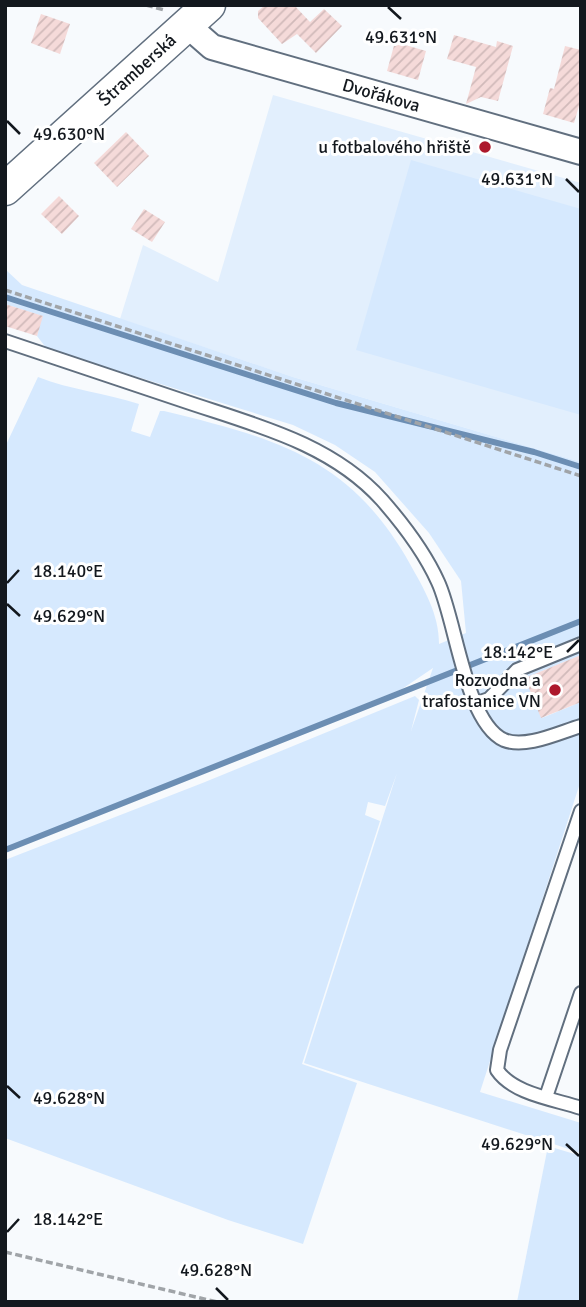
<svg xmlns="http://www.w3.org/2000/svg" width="586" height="1307" font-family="Signika,sans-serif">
<defs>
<pattern id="building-hatch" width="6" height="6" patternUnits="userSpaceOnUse" patternTransform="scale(1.75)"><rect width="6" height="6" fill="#f5dad9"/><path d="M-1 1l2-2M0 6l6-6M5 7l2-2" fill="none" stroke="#d1baba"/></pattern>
</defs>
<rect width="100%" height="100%" fill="#f7fafd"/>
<path fill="#e2effd" d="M273,95L581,183V462L293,377L120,319L143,245L218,282Z"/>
<g fill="#d6e9fe">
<path d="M411,160L581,209V415L356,350Z"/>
<path d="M5,269L22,285L293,377L581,462V655L525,678L542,718L581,702V780L480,1092L581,1123V1153L304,1063L397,773L385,806L368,802L365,815L380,821L302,1064L357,1083L303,1244L228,1220L5,1138V860L205,782L415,696L419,700L411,731L433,668L402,689L5,850V447L38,377C71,390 105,393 139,404L131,431L150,437L160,411H164C275,438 351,458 410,564C424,589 439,614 439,644L466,633L461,581L429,533L375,472L335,445L293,425L47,349L37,336L42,316L5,304Z"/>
<path d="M548,1146L581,1156V1302H517Z"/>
</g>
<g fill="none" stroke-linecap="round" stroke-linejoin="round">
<g stroke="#6c8eb3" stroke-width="6">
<path d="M5,297L336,403L534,452L581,467"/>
<path d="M5,850L581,621"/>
</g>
</g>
<g fill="url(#building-hatch)">
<path d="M265,5H294L310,22L324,9L342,26L316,53L297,34L282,44L258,18V11Z"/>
<path d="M41,14L70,24L60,54L31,43Z"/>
<path d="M454,35L496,47L497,41L513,46L498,101L481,97L466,104L476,67L447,59Z"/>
<path d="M395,42L426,51L418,80L387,71Z"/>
<path d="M565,46L581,50V99L574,123L543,114L550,88L554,89Z"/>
<path d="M126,132L149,156L117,187L94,163Z"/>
<path d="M59,196L79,216L62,234L41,214Z"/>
<path d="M144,209L165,222L152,242L131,229Z"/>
<path d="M5,304L43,316L37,336L5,326Z"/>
<path d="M581,655V702L541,718L525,678Z"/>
</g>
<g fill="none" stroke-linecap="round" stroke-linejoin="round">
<defs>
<g id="service">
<path d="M5,341C64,361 122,380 181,400C251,424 330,442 382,500C403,524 425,553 438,582C456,620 465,722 504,740C526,749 560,732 581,726"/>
<path d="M477,703L489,699L517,670L581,644"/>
<path d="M581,811L500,1050L497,1070C513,1094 554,1099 581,1108"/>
<path d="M546,1097L581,993"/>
</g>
<g id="minor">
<path id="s1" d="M188,26L212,47L581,152"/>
</g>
<g id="tertiary">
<path id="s2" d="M5,189L209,5"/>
</g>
</defs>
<use href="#service" stroke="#616f7f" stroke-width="16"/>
<use href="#minor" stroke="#616f7f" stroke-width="28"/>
<use href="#tertiary" stroke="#616f7f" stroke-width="35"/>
<g stroke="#a0a4a8" stroke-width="3.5" stroke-dasharray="7 3.5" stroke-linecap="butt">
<path d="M146,5L164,10"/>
<path d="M5,290L581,476"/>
<path d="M5,1252L217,1302"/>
</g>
<use href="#service" stroke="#fff" stroke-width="12"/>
<use href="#minor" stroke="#fff" stroke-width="24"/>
<use href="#tertiary" stroke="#fff" stroke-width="32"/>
</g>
<path fill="none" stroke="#13181e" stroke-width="2.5" d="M388,7L401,19M7,121L20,134M566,179L579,192M7,583L19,570M7,604L20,616M567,652L579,640M7,1086L20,1098M566,1144L579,1156M7,1232L19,1219M216,1288L228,1300"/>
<g fill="#ad182c" stroke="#fff" stroke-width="2.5">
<circle cx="485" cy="147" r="7"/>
<circle cx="555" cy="690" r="7"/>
</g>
<g text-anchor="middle" stroke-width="6" stroke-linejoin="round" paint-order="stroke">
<g font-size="18" fill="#13181e" stroke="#fff">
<text dy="6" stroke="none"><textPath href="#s2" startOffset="178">Štramberská</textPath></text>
<text dy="6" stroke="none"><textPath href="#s1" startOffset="208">Dvořákova</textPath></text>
</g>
<g font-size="18" fill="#13181e" stroke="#fff" text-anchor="end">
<text x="471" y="153">u fotbalového hřiště</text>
<text x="541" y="686">Rozvodna a<tspan x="541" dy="21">trafostanice VN</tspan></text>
</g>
</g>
<g font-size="18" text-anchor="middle" fill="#13181e" stroke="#fff" stroke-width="6" stroke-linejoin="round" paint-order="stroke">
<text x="401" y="43">49.631°N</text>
<text x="69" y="140">49.630°N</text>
<text x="517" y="185">49.631°N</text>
<text x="68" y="577">18.140°E</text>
<text x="69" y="622">49.629°N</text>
<text x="518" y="658">18.142°E</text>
<text x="69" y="1104">49.628°N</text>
<text x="517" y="1150">49.629°N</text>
<text x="68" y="1225">18.142°E</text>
<text x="216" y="1276">49.628°N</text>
</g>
<rect width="586" height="1307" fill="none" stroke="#13181e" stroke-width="14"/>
</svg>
